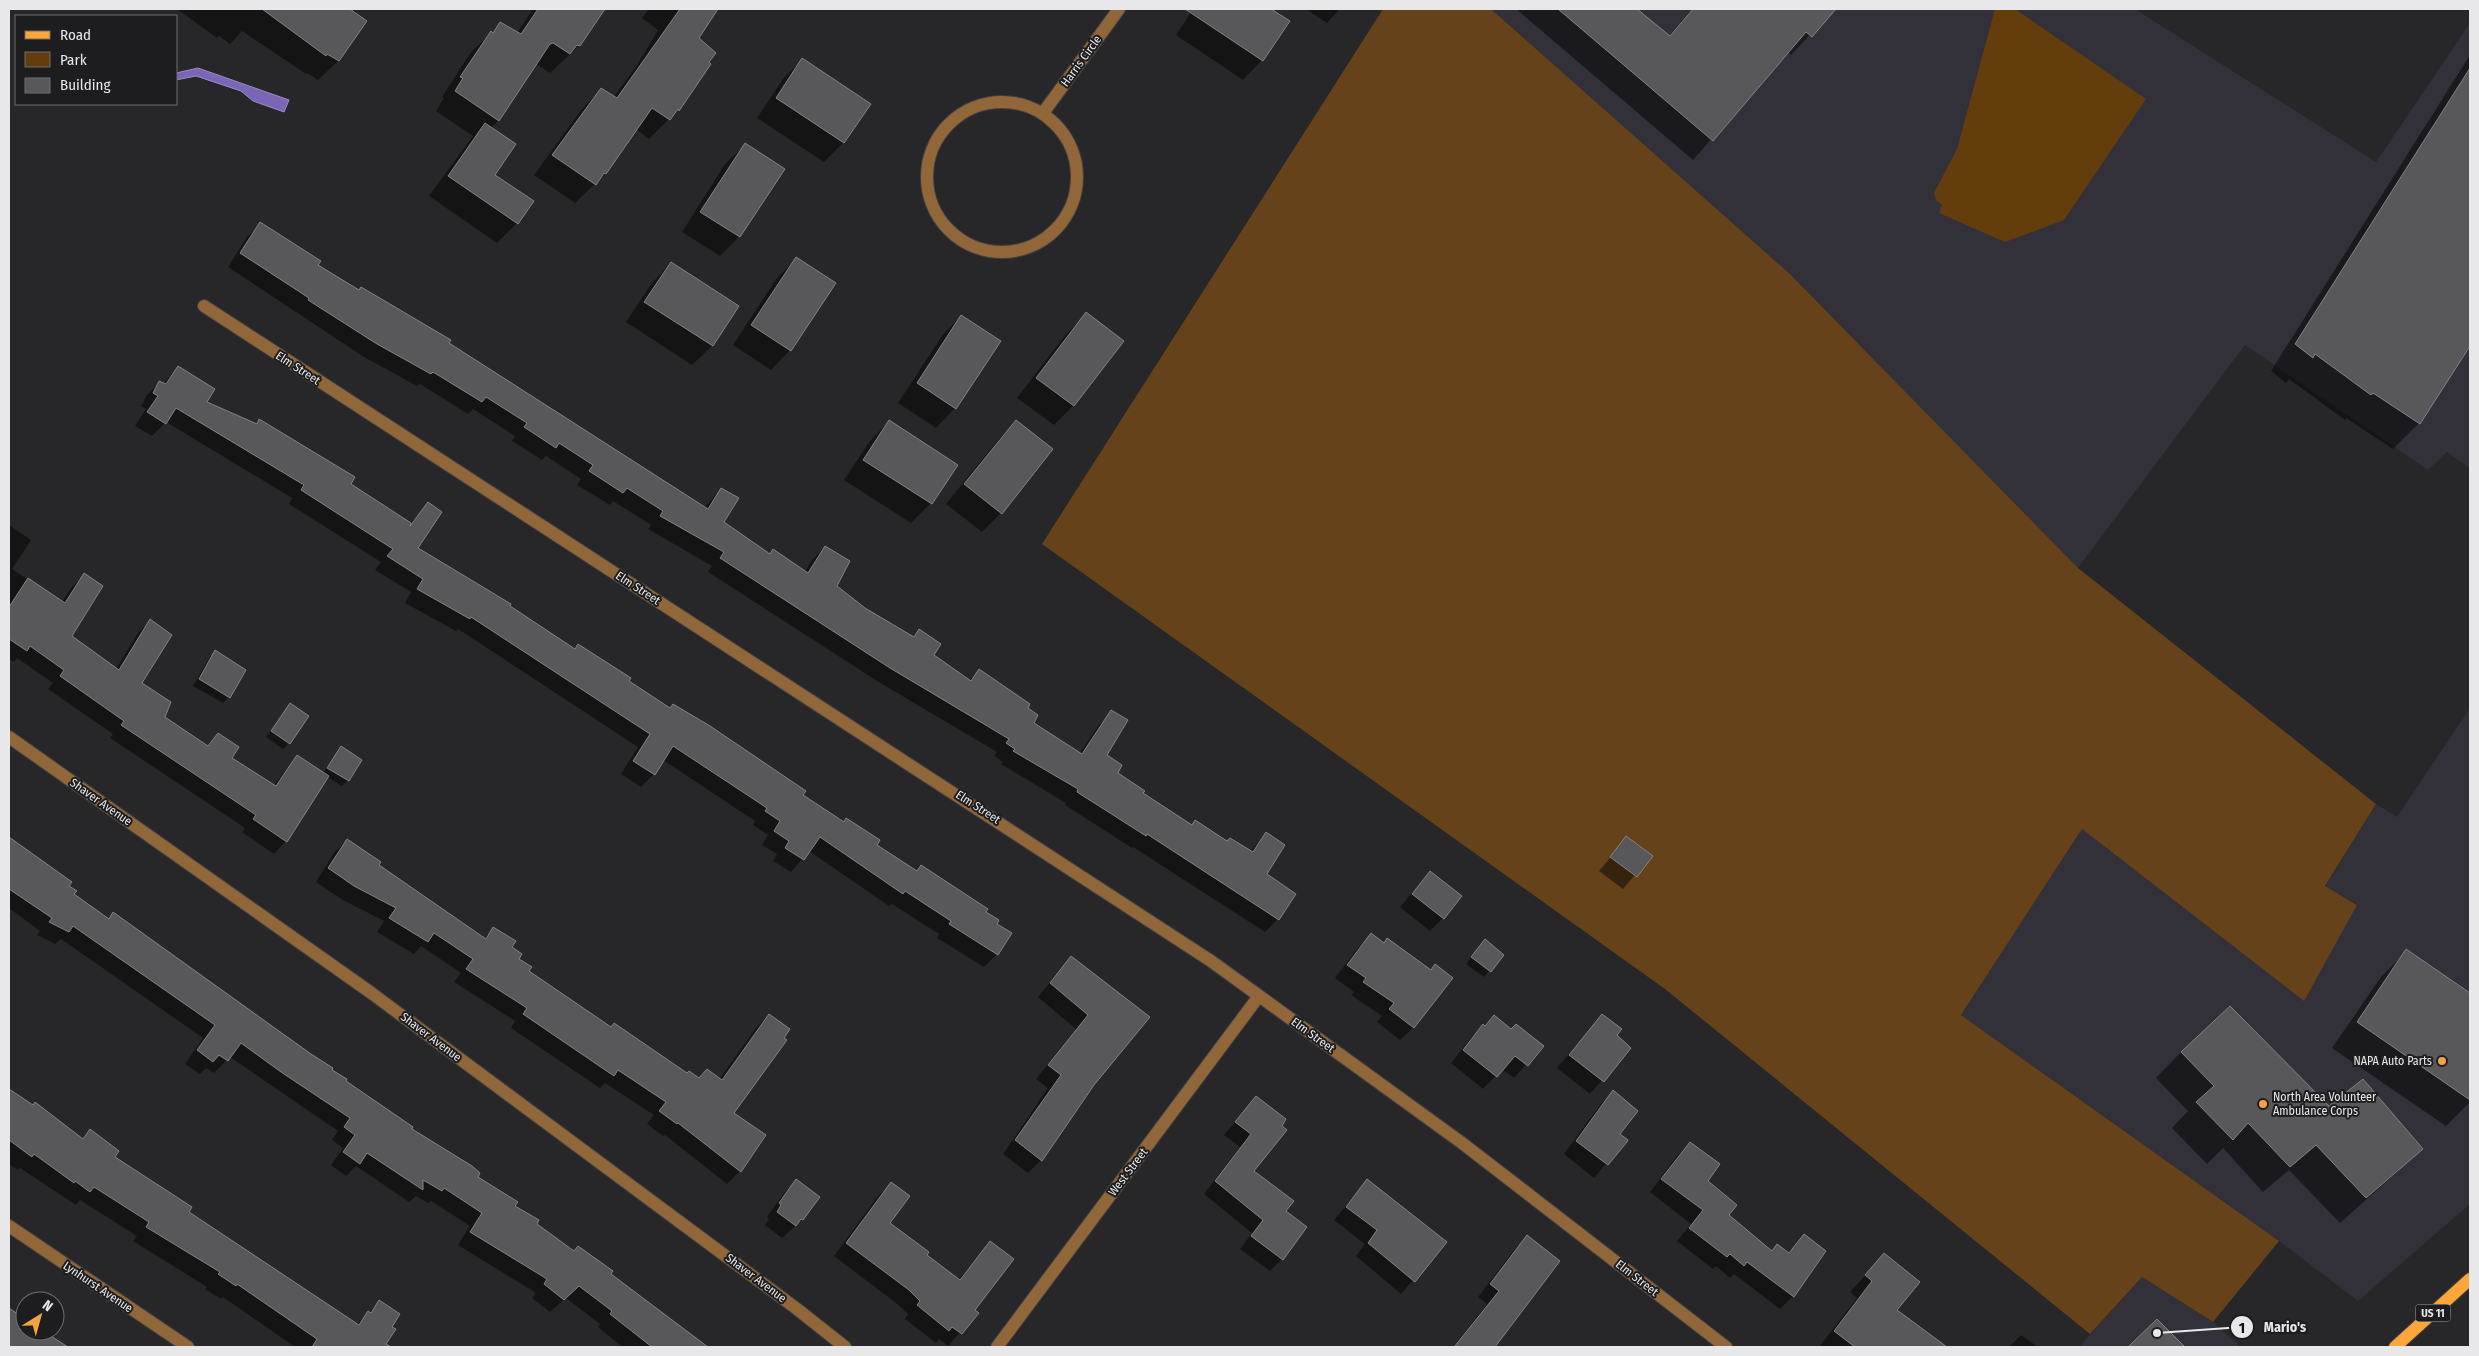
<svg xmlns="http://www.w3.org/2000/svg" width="2479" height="1356" font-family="'Fira Sans Condensed',sans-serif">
<rect width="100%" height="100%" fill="#272629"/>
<g fill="#323038">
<path d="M1491,9H2135L2376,162L2470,23V468L2447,452L2428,470L2245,345L2078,568L1790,274Z"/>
<path d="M2470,708V1204L2358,1301L2279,1241L1961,1015L2082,829L2304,1000L2357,904L2325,887L2376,804L2397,817Z"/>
<path d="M2142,1277L2213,1322L2241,1347H2079Z"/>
</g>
<path fill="#643d0d" d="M1995,9H2015L2146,99L2064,220L2005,242L1939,213L1942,205L1936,200L1934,193L1957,149Z"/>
<path fill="#66421a" d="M1383,9H1491L1790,274L2078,568L2376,804L2325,886L2357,905L2304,1001L2082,829L1961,1015L2279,1241L2213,1322L2142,1277L2090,1334L1665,989L1042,544Z"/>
<path fill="#7b65b6" stroke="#9c8cc6" d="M198,68L289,100L284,112L253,101L241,91L196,76L176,80V73Z"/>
<g fill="#0007">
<path d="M177,9H353L356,11L355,14L365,21L338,61L318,80L307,73L306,74L242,31L230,44L219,36L217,38Z"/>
<path d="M533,9H603L579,46L550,73L536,64L498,121L490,128L494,176L532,202L517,223L497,243L429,196L473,136L436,111L444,98L442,97L471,52L501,24L517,33Z"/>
<path d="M649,9H716L697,38L710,65L678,110L649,139L636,129L605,174L575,203L534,175L582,109L601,89L613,98L636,67L658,30L642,18Z"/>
<path d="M1193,9H1268L1288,22L1262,60L1243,80L1176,35Z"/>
<path d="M1306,9H1340L1327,23Z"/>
<path d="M1516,9H1636L1668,37L1692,9H1834L1791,55L1788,52L1693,160Z"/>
<path d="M2470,55V344L2419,423L2393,449L2346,418L2345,420L2289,379L2286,383L2271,371Z"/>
<path d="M802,60L869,104L843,143L824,162L757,118L783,79Z"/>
<path d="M745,145L783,169L739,237L720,256L682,232L725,164Z"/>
<path d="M260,224L317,265L447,343L704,508L721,489L722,523L769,555L773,551L804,573L812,560L825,547L835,587L864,609L912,638L919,631L932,656L969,681L979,671L1026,709L1032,723L1079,754L1099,725L1112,712L1105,756L1116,773L1142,794L1191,826L1227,842L1250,852L1266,834L1265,874L1294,894L1278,919L1265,932L1133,847L1132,848L1065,805L1066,803L1001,764L1003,762L994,756L997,752L877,681L708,572L712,566L648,529L651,525L613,501L610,505L577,485L581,479L546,456L542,460L512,441L515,436L473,409L468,414L420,384L417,386L364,357L228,267L247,237Z"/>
<path d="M796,259L790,350L771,370L733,345L777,278Z"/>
<path d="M671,263L737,306L712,346L692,365L626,322L652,283Z"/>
<path d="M1086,314L1122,341L1073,406L1054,425L1017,398L1067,333Z"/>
<path d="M961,316L955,408L936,428L898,403L942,336Z"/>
<path d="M178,367L206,403L255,425L259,420L350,485L410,524L428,504L417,548L574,650L578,645L628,682L915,872L921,866L984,912L995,924L997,954L984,967L937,938L939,934L892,904L889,906L809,851L791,872L773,861L777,854L762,845L768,835L753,825L755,821L663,760L654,774L641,787L621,774L638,747L458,629L456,631L405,603L411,592L375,570L381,562L289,504L292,498L166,422L152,436L135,426L146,409L141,406L147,395L160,382L163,384Z"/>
<path d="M889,421L956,465L931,503L911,523L844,480L870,441Z"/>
<path d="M1016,421L1001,513L982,532L946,504L997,441Z"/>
<path d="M9,525L31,540L12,569L62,602L72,587L84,575L70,636L116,669L138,633L150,621L140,683L163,718L206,747L218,735L230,758L273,786L297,757L323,773L341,748L348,780L342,786L327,777L286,841L274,854L242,832L245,828L110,738L113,734L48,689L53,683L17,658L14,662L9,659Z"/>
<path d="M215,652L229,697L223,703L193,686L209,658Z"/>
<path d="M290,705L289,743L283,749L266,737Z"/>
<path d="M1627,838L1651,856L1623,889L1599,871Z"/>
<path d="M9,839L70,882L68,886L72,894L108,920L114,914L331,1070L573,1252L609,1274L704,1347H622L598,1327L600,1324L566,1298L550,1312L532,1298L536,1293L458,1245L470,1226L431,1201L428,1203L416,1196L409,1202L356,1166L346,1176L331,1165L343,1148L332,1140L338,1131L230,1057L214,1073L206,1068L200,1074L185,1064L203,1038L61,939L55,944L37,935L40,931L9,908Z"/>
<path d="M347,840L377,866L484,939L494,929L528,971L611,1028L698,1079L719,1080L756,1028L769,1015L732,1114L740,1171L727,1184L665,1135L663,1136L647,1124L654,1115L605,1083L600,1088L511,1028L515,1021L454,982L461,973L421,946L414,954L377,932L384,921L341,899L316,882L334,853Z"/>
<path d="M1430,872L1443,918L1430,931L1400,907Z"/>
<path d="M1371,935L1383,944L1387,939L1430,971L1452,978L1413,1028L1400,1040L1377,1022L1382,1016L1351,995L1354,992L1335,978L1358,948Z"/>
<path d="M1479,947L1503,955L1484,977L1466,964Z"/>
<path d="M2407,951L2470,995V1102L2446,1126L2332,1048L2381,977Z"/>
<path d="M1071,957L1148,1017L1093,1085L1041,1160L1028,1173L1003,1154L1048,1088L1036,1079L1076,1029L1038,997Z"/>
<path d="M1602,1015L1616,1035L1630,1048L1590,1094L1557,1068Z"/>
<path d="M1494,1016L1511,1030L1542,1046L1514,1078L1502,1069L1483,1089L1451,1063L1470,1039Z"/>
<path d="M2181,1052L2329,1108L2421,1149L2395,1174L2340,1223L2289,1170L2263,1192L2223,1148L2207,1164L2172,1128L2188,1111L2156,1078Z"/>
<path d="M9,1091L82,1139L90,1131L113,1157L187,1212L356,1325L380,1302L390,1327L384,1345L388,1347H295L223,1297L221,1299L205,1289L207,1287L133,1241L137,1236L80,1200L76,1205L20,1168L18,1170L9,1164Z"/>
<path d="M1613,1092L1618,1134L1626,1140L1594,1178L1564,1154L1600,1105Z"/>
<path d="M1256,1098L1253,1171L1285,1211L1282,1259L1270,1271L1240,1249L1252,1233L1204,1194L1240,1147L1224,1135Z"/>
<path d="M1690,1143L1706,1181L1727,1216L1771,1252L1787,1254L1804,1235L1793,1296L1780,1309L1734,1274L1730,1278L1716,1266L1713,1269L1677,1241L1691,1224L1650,1192L1677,1156Z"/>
<path d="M796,1181L818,1197L802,1220L782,1238L765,1225L769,1219L767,1217L783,1194Z"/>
<path d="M1367,1181L1445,1243L1401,1294L1356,1256L1365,1244L1334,1220Z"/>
<path d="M891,1184L889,1223L958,1280L990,1242L974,1311L977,1313L948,1346L939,1339L936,1343L905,1319L908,1314L896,1303L834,1256L878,1196Z"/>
<path d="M1527,1237L1558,1261L1492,1347H1453L1487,1304L1478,1297L1514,1250Z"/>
<path d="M1884,1255L1896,1310L1939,1347H1819L1857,1298L1850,1292Z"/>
<path d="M9,1308L25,1319V1331H42L65,1347H9Z"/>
<path d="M2157,1321L2183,1347H2130Z"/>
<path d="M2021,1335L2038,1347H2009Z"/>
</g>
<g fill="#58575a" stroke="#838285">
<path d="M262,9H350L367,21L339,61L327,54L326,56Z"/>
<path d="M538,9H605L580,46L577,45L570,54L553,43L550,44L499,121L455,91L463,78L460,77L491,31L493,33L500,22L521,34Z"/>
<path d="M680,9H718L699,38L716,53L709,62L711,64L679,111L678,109L670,120L652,108L606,174L604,173L596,185L552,155L601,88L617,98Z"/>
<path d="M1185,9H1271L1290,21L1263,61Z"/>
<path d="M1558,9H1637L1670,36L1693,9H1836L1812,37L1806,32L1713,141Z"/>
<path d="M802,58L871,104L844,143L776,98Z"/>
<path d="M2470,68V346L2420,424L2373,393L2371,395L2315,354L2313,358L2295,344Z"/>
<path d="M485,123L516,144L495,175L534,201L518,224L448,176Z"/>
<path d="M745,143L785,169L740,237L700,212Z"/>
<path d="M260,222L321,261L318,265L359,290L361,287L451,340L449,343L708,509L721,488L739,498L724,522L770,554L773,549L808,573L825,546L850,561L837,586L865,608L914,637L919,629L941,644L934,655L971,681L979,669L1030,704L1028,708L1038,715L1034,723L1082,754L1111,710L1128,720L1107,755L1122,765L1118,773L1145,791L1143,793L1192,825L1195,820L1227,841L1230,838L1253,852L1266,832L1285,845L1267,874L1296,894L1279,920L1147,834L1146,836L1077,792L1078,789L1013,751L1015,749L1006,743L1009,739L890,668L720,558L724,552L660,516L663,511L627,488L623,493L589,471L593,465L559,443L556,448L524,427L527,423L486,397L482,402L433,372L431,374L377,344L308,300L309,298L240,253Z"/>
<path d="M796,257L836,283L791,351L751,325Z"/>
<path d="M671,262L739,306L713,346L644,302Z"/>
<path d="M1086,312L1124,341L1074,406L1036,378Z"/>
<path d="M961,315L1001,341L956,409L917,383Z"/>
<path d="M178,366L215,389L207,402L257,424L259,419L355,477L351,484L411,523L410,526L428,502L442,512L418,548L511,604L510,606L575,649L578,644L631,678L629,681L670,708L673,704L710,726L806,791L803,795L844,822L846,818L880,840L877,845L917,871L921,865L988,909L986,912L999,920L997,924L1012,933L998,955L949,924L951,921L905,891L903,894L820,837L804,860L785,848L789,841L774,831L780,821L765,811L767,808L673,746L655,775L633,761L650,734L471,617L470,619L417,589L423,579L387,556L393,549L301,490L304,485L176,408L166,424L147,412L158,396L153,393L159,381L166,384Z"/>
<path d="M889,420L958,465L932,504L863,460Z"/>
<path d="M1016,420L1053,449L1002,514L964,484Z"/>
<path d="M84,573L103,586L72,636L119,670L150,619L172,635L142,683L171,702L165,717L208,746L218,733L239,747L232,758L276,786L297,755L329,776L287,842L253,819L256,815L121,725L124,721L60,676L64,670L30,646L27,651L9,639V607L28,578L65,603Z"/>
<path d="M215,650L246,670L230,698L199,679Z"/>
<path d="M290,703L309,716L290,744L271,731Z"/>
<path d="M341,746L362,760L349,781L327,768Z"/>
<path d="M1626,836L1653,856L1637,877L1610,857Z"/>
<path d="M9,837L72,882L69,886L77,891L74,894L109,919L113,912L311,1054L333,1068L332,1070L347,1079L346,1081L413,1127L412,1129L472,1166L480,1173L478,1177L518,1202L515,1206L539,1220L537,1224L574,1251L578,1246L613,1271L611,1274L708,1347H652L610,1314L612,1311L579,1286L564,1300L544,1284L547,1279L470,1232L482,1213L444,1188L442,1191L423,1180V1190L367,1153L360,1164L343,1152L355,1135L344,1127L350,1118L281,1072L241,1043L228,1061L219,1055L213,1062L197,1050L215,1025L73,926L69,932L49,922L52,918L9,889Z"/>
<path d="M347,839L381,862L379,865L486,939L493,927L516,941L512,947L522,954L519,959L532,967L529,971L611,1027L614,1023L687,1073L689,1071L699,1078L707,1069L722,1080L769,1014L790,1029L784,1038L787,1040L734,1113L766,1135L741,1172L678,1123L677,1124L659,1111L666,1102L618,1070L614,1076L523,1014L527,1008L466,969L473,959L434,933L428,942L389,918L396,908L354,886L328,868Z"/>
<path d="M1430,871L1462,896L1444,919L1412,894Z"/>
<path d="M1371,933L1384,943L1387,938L1431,970L1435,964L1453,978L1414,1028L1389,1009L1394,1003L1363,982L1366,978L1347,965Z"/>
<path d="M1485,939L1504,955L1491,972L1471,957Z"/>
<path d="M2406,949L2470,993V1100L2357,1022Z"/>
<path d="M1071,956L1150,1017L1094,1085L1042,1161L1015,1140L1061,1075L1048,1065L1088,1015L1050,983Z"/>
<path d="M2230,1006L2329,1106L2363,1079L2423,1149L2366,1198L2316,1145L2290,1167L2248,1123L2233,1140L2196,1102L2214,1086L2181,1052Z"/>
<path d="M1602,1014L1622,1029L1617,1035L1631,1048L1604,1082L1569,1055Z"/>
<path d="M1494,1015L1511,1029L1516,1024L1544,1046L1528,1066L1515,1056L1497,1077L1463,1050L1483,1024L1485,1026Z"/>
<path d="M9,1089L33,1105L35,1102L83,1139L90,1129L119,1151L115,1157L192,1207L189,1212L359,1325L368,1311L371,1313L379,1300L400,1314L392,1327L396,1329L386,1344L391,1347H312L317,1339L237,1284L236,1286L218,1274L220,1272L146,1227L149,1222L94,1187L90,1192L75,1181L74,1183L34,1154L32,1157L9,1140Z"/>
<path d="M1613,1090L1638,1111L1620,1134L1628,1140L1627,1142L1608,1165L1576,1141Z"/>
<path d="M1256,1096L1286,1119L1282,1126L1287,1130L1254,1171L1294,1201L1286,1211L1307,1227L1283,1260L1251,1236L1263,1220L1215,1181L1251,1134L1235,1122Z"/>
<path d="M1690,1142L1720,1164L1708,1181L1737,1205L1729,1215L1772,1251L1777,1244L1789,1253L1804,1234L1826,1251L1794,1297L1747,1262L1744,1266L1730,1254L1727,1257L1689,1228L1703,1210L1661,1179Z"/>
<path d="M796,1179L820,1197L803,1220L801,1219L796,1226L777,1212L781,1205L779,1203Z"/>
<path d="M1367,1179L1447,1242L1415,1282L1368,1243L1377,1230L1346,1207Z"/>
<path d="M891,1182L910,1196L890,1223L929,1252L927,1255L960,1280L990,1241L1014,1259L975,1310L979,1313L962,1334L952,1327L949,1331L917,1305L920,1301L909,1290L846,1243Z"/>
<path d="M1527,1235L1560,1261L1495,1347H1454L1499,1291L1490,1284Z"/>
<path d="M1884,1253L1920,1282L1897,1310L1947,1347H1855L1834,1331L1872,1281L1865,1275Z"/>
<path d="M9,1308L25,1319V1331H43L68,1347H9Z"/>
<path d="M2157,1319L2185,1347H2128Z"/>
</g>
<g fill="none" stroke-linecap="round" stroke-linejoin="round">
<defs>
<g id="minor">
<circle cx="1002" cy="177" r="75"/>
<path d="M1043,113L1119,9"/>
<path d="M204,306L1211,961L1462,1143L1726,1347"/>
<path d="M9,737L370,992L797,1309L845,1347"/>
<path d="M9,1226L188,1347"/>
<path d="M997,1347L1259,996"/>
</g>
<path id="major" d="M2395,1347L2470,1279"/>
</defs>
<use href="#minor" stroke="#424144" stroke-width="14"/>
<use href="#major" stroke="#424144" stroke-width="14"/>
<use href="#minor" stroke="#91673a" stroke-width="12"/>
<use href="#major" stroke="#fda63a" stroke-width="12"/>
</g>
<g fill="#f4a344" stroke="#1d1d1f" stroke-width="2">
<circle cx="2442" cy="1061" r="5"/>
<circle cx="2263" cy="1104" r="5"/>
</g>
<g text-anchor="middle" stroke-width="4" stroke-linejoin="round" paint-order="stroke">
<rect fill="#1d1d1f" stroke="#ababad" stroke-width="1" x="2415.5" y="1304.5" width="35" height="17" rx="4"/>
<g font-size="11" font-weight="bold" fill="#e8e8ea">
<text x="2433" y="1317">US 11</text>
</g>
<g font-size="12" fill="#e8e8ea" stroke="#1d1d1f">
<text transform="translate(1081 61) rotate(-54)" y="4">Harris Circle</text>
<text transform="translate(298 368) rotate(33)" y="4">Elm Street</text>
<text transform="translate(638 588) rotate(33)" y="4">Elm Street</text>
<text transform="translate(101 802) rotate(35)" y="4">Shaver Avenue</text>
<text transform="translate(978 807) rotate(33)" y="4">Elm Street</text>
<text transform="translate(1313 1035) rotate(36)" y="4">Elm Street</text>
<text transform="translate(431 1037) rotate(37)" y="4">Shaver Avenue</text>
<text transform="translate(1128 1172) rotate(-53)" y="4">West Street</text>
<text transform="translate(756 1278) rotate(37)" y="4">Shaver Avenue</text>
<text transform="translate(1637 1278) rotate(38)" y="4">Elm Street</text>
<text transform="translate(98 1287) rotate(34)" y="4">Lynhurst Avenue</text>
</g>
<g font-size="12" fill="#e8e8ea" stroke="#1d1d1f" text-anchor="end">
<text x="2432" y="1065">NAPA Auto Parts</text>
<text x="2273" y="1101" text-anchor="start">North Area Volunteer<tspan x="2273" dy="14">Ambulance Corps</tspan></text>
</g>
</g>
<path fill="none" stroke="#e8e8ea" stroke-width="2" d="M2157 1333L2242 1327"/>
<g fill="#e8e8ea" stroke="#1d1d1f" stroke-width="2">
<circle cx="2157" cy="1333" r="5"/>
<circle cx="2242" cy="1327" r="12"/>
</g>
<g font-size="15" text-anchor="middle" font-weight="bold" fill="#111">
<text x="2242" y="1333">1</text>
</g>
<g font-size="14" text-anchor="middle" font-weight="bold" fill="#e8e8ea" stroke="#1d1d1f" stroke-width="4" stroke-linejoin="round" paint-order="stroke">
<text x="2285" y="1332">Mario's</text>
</g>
<rect width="2479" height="1356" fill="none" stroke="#e8e8ea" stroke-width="20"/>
<rect x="15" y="15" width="162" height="90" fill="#1d1d1f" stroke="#6e6e70"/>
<rect x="25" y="31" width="25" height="8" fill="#fda63a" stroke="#6e6e70"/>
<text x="60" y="40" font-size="15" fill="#e8e8ea">Road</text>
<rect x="25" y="52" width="25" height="15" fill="#643d0d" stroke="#6e6e70"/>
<text x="60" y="65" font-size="15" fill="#e8e8ea">Park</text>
<rect x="25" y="78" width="25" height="15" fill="#58575a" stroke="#6e6e70"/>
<text x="60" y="90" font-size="15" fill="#e8e8ea">Building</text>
<g transform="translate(40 1316) rotate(37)"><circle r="24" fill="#1d1d1f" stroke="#6e6e70"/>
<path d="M0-4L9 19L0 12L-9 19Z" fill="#f4a344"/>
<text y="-8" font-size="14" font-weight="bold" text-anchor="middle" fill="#e8e8ea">N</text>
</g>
</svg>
